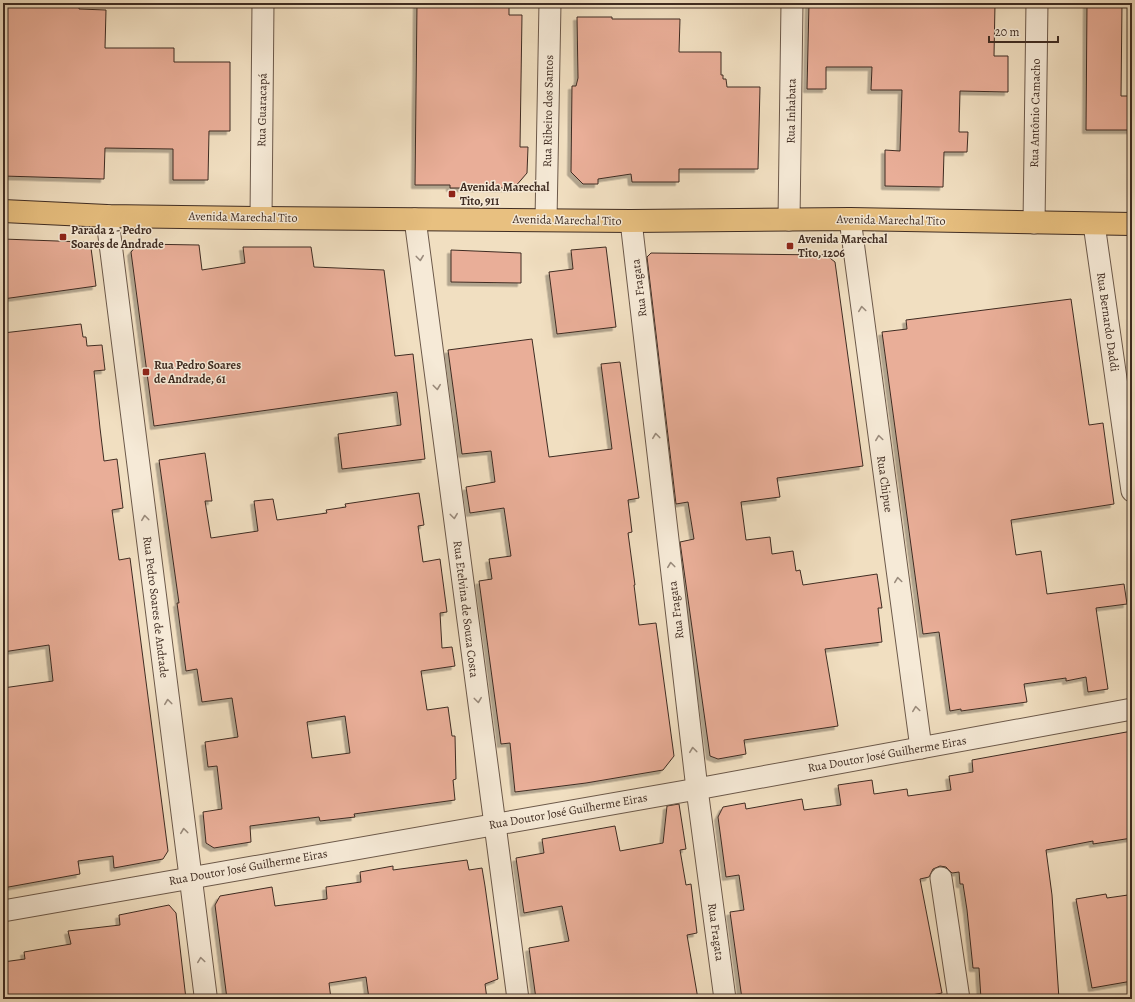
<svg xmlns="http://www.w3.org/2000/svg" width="1135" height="1002" font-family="Alegreya,serif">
<defs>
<filter id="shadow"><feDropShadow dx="-3.5" dy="3.5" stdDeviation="0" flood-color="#0004"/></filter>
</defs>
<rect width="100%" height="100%" fill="#f1dfc1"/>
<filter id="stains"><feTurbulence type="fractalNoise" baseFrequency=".005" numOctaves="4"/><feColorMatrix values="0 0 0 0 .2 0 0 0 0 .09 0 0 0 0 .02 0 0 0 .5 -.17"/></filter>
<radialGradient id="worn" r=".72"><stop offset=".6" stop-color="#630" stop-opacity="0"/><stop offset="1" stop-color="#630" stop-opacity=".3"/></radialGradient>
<g fill="#e9ae98" stroke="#3f2c22" fill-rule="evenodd" filter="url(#shadow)">
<path d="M417,3H509V15H522L520,147H528L527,173L514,188H450V185H415Z"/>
<path d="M809,3L995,4L994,56H1008V92L960,91L959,132H968L967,152H944L943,187L885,186V150L900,151L902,90H871L872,67H826V89H807Z"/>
<path d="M1087,3H1122L1121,96H1132V130H1086Z"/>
<path d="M3,6L79,7V9L106,10L105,48H174V62H230V131H209L208,180H173V149L105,148L104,179L3,176Z"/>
<path d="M577,17H612V19H680L679,52H721V75H723V79H726L727,87H760L758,169H679V182H632L631,174L598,179V184H583L571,172L572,86H576L578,78Z"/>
<path d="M3,239L84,242L91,248L96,286L3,299Z"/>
<path d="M138,244L199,245L202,270L245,263L243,247H311L314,267L384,270L395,356L413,354L425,459L342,469L338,434L401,425L397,392L154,426L131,252Z"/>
<path d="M606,247L616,327L557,334L549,272L573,269L571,250Z"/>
<path d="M451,250L521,253V283L451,282Z"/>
<path d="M651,253L826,255L835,262L863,466L777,478L780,497L741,502L746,540L770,537L772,554L793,551L796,571L800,570L803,585L877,574L882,608H878L882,642L825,649L838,726L744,740L746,754L718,759L710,756L680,542L694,539L688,502L676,504L647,257Z"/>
<path d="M1071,299L1089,425L1103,423L1114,504L1011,520L1016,555L1041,551L1047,594L1124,584L1127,604L1096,608L1108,689L1088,692L1086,677L1066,681V678L1024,684L1027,702L961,711V709L950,711L939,632L923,634L882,332L907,329L906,320Z"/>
<path d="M81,324L83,337H86L87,346L102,345L105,370L94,371L100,428L104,461L117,459L123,508L112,510L119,560L130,558L168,851L163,859L114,868L113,856L78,861L80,874L3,888V688L53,681L49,645L3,652V333Z"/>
<path d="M532,339L549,457L612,449L601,364L620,362L639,498L628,500L632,532L628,533L635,585H634L639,625L656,623L674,756L663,770L586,783L515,792L510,743L501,744L479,581L492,579L489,559L511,556L504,508L470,513L466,487L495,482L491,451L462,454L448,350Z"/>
<path d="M205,453L212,501H205L211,538L258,531L254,501L273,499L277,520L327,513L326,510L346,507L345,504L419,493L424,525L418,526L423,562L440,559L447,612L440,613L442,648L452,647L455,666L421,671L427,710L448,707L452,736H455L456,779L453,780L455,800L354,814L355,817L320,821L319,817L250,826L251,842L214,848L206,843L203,812L222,809L217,766L208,767L205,742L238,737L232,698L202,702L197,669L186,671L177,603H179L159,460ZM345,716L350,753L312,758L307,722Z"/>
<path d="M1132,731V838L1093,844V841L1046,850L1052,895L1059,999H981L979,968H973L967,910L963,884H960L959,872L952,873L946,867L940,866L933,869L929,877L920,879L942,993L911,999H742L730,912L744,910L739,875L726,877L718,817L723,807L745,803L746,809L802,799L804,810L841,805L838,785L872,780L874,794L907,789L908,796L951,790L949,776L973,772L972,760Z"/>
<path d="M679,804L686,849L680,850L686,885L691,884L697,933L687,935L698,999H536L529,948L569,941L562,906L524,913L516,858L544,853L542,839L615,826L620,851L663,843L667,806Z"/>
<path d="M467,860L469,870L482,868L485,886L498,979L485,984L487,999H369L366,977L329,983L331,999H227L215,905L220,896L272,887L275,906L327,899L326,887L361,882L360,872L393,866V870Z"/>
<path d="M1106,894L1107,898L1128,895L1132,921V981L1092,988L1076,899Z"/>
<path d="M169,905L176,913L186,999H3V962L25,959L24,952L71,944L68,931L120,925L119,915Z"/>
</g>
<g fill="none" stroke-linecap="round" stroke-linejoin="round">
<defs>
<g id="minor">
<path d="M261,218L263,3"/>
<path d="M415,219L518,999"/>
<path d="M850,219L921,748"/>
<path d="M546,220L550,3"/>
<path d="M789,220L792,3"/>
<path d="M631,221L697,789L725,999"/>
<path d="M1034,223L1037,3"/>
<path d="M1094,224L1132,491"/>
<path d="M941,878L959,999"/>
<path d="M3,911L697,789L1132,709"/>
</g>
<path id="tertiary" d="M107,216L206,999"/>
<path id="primary" d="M3,211L107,216L261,218L631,221L850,219L1132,224"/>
</defs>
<use href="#minor" stroke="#6c594a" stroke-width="23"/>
<use href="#tertiary" stroke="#6c594a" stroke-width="24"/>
<use href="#primary" stroke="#3f2c22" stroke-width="24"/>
<use href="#minor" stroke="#f6ead7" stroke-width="21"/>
<use href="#tertiary" stroke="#f6ead7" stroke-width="22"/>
<use href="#primary" stroke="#e8c080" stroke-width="22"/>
</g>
<defs><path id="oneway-chevron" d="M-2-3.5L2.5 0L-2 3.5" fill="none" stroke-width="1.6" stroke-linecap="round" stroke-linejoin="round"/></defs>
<g stroke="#9a8b7c">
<use href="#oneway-chevron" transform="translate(420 258) rotate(83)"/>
<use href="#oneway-chevron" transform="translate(862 309) rotate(-98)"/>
<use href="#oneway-chevron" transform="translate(437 387) rotate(83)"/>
<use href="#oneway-chevron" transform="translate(656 436) rotate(-97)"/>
<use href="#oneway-chevron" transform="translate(879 438) rotate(-98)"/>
<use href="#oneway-chevron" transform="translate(454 516) rotate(83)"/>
<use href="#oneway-chevron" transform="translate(145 518) rotate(-97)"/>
<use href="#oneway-chevron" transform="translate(671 565) rotate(-97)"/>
<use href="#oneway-chevron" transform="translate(898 580) rotate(-98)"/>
<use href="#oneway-chevron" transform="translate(478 700) rotate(83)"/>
<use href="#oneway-chevron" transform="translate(168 702) rotate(-97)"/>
<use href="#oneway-chevron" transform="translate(916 709) rotate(-98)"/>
<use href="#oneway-chevron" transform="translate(693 750) rotate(-97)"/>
<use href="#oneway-chevron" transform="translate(184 831) rotate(-97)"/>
<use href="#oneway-chevron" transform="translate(201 960) rotate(-98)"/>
</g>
<g fill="#8f2418" stroke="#f6ead7" stroke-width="1.5">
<rect x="448" y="190" width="8" height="8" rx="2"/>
<rect x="59" y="233" width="8" height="8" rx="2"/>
<rect x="786" y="242" width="8" height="8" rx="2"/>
<rect x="142" y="368" width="8" height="8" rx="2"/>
</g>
<g text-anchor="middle" stroke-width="3" stroke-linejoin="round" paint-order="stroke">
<g font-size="12" fill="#3f2c22" stroke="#f6ead7">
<text transform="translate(262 110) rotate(-89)" y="4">Rua Guaracapá</text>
<text transform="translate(548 111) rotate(-89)" y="4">Rua Ribeiro dos Santos</text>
<text transform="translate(791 111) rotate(-89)" y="4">Rua Inhabata</text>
<text transform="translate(1035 113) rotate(-89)" y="4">Rua Antônio Camacho</text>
<text transform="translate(243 217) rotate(1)" y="4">Avenida Marechal Tito</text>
<text transform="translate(567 220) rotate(1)" y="4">Avenida Marechal Tito</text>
<text transform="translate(891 220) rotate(1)" y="4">Avenida Marechal Tito</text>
<text transform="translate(639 288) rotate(-97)" y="4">Rua Fragata</text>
<text transform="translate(1108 322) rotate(82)" y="4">Rua Bernardo Daddi</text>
<text transform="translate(885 484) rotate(82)" y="4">Rua Chipue</text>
<text transform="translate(156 607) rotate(83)" y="4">Rua Pedro Soares de Andrade</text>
<text transform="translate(466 609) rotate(83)" y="4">Rua Etelvina de Souza Costa</text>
<text transform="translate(676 610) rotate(-97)" y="4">Rua Fragata</text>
<text transform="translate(887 754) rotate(-10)" y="4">Rua Doutor José Guilherme Eiras</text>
<text transform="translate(568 811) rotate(-10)" y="4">Rua Doutor José Guilherme Eiras</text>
<text transform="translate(248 867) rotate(-10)" y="4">Rua Doutor José Guilherme Eiras</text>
<text transform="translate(716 932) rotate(82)" y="4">Rua Fragata</text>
</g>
<g font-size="12" font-weight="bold" fill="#3f2c22" stroke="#f6ead7" text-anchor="start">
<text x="460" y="191">Avenida Marechal<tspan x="460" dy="14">Tito, 911</tspan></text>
<text x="71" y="234">Parada 2 - Pedro<tspan x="71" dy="14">Soares de Andrade</tspan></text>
<text x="798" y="243">Avenida Marechal<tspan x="798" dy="14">Tito, 1206</tspan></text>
<text x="154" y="369">Rua Pedro Soares<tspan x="154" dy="14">de Andrade, 61</tspan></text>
</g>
</g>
<rect width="1135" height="1002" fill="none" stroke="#f1dfc1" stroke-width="16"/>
<rect x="4" y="4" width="1127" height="994" fill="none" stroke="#3f2c22" stroke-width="2"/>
<rect x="8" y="8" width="1119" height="986" fill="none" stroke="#3f2c22"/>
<path d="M989 36v6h69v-6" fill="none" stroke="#3f2c22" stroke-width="2"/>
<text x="995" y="36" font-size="12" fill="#3f2c22" stroke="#f6ead7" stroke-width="3" paint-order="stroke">20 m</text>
<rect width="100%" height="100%" filter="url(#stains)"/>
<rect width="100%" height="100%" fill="url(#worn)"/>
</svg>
